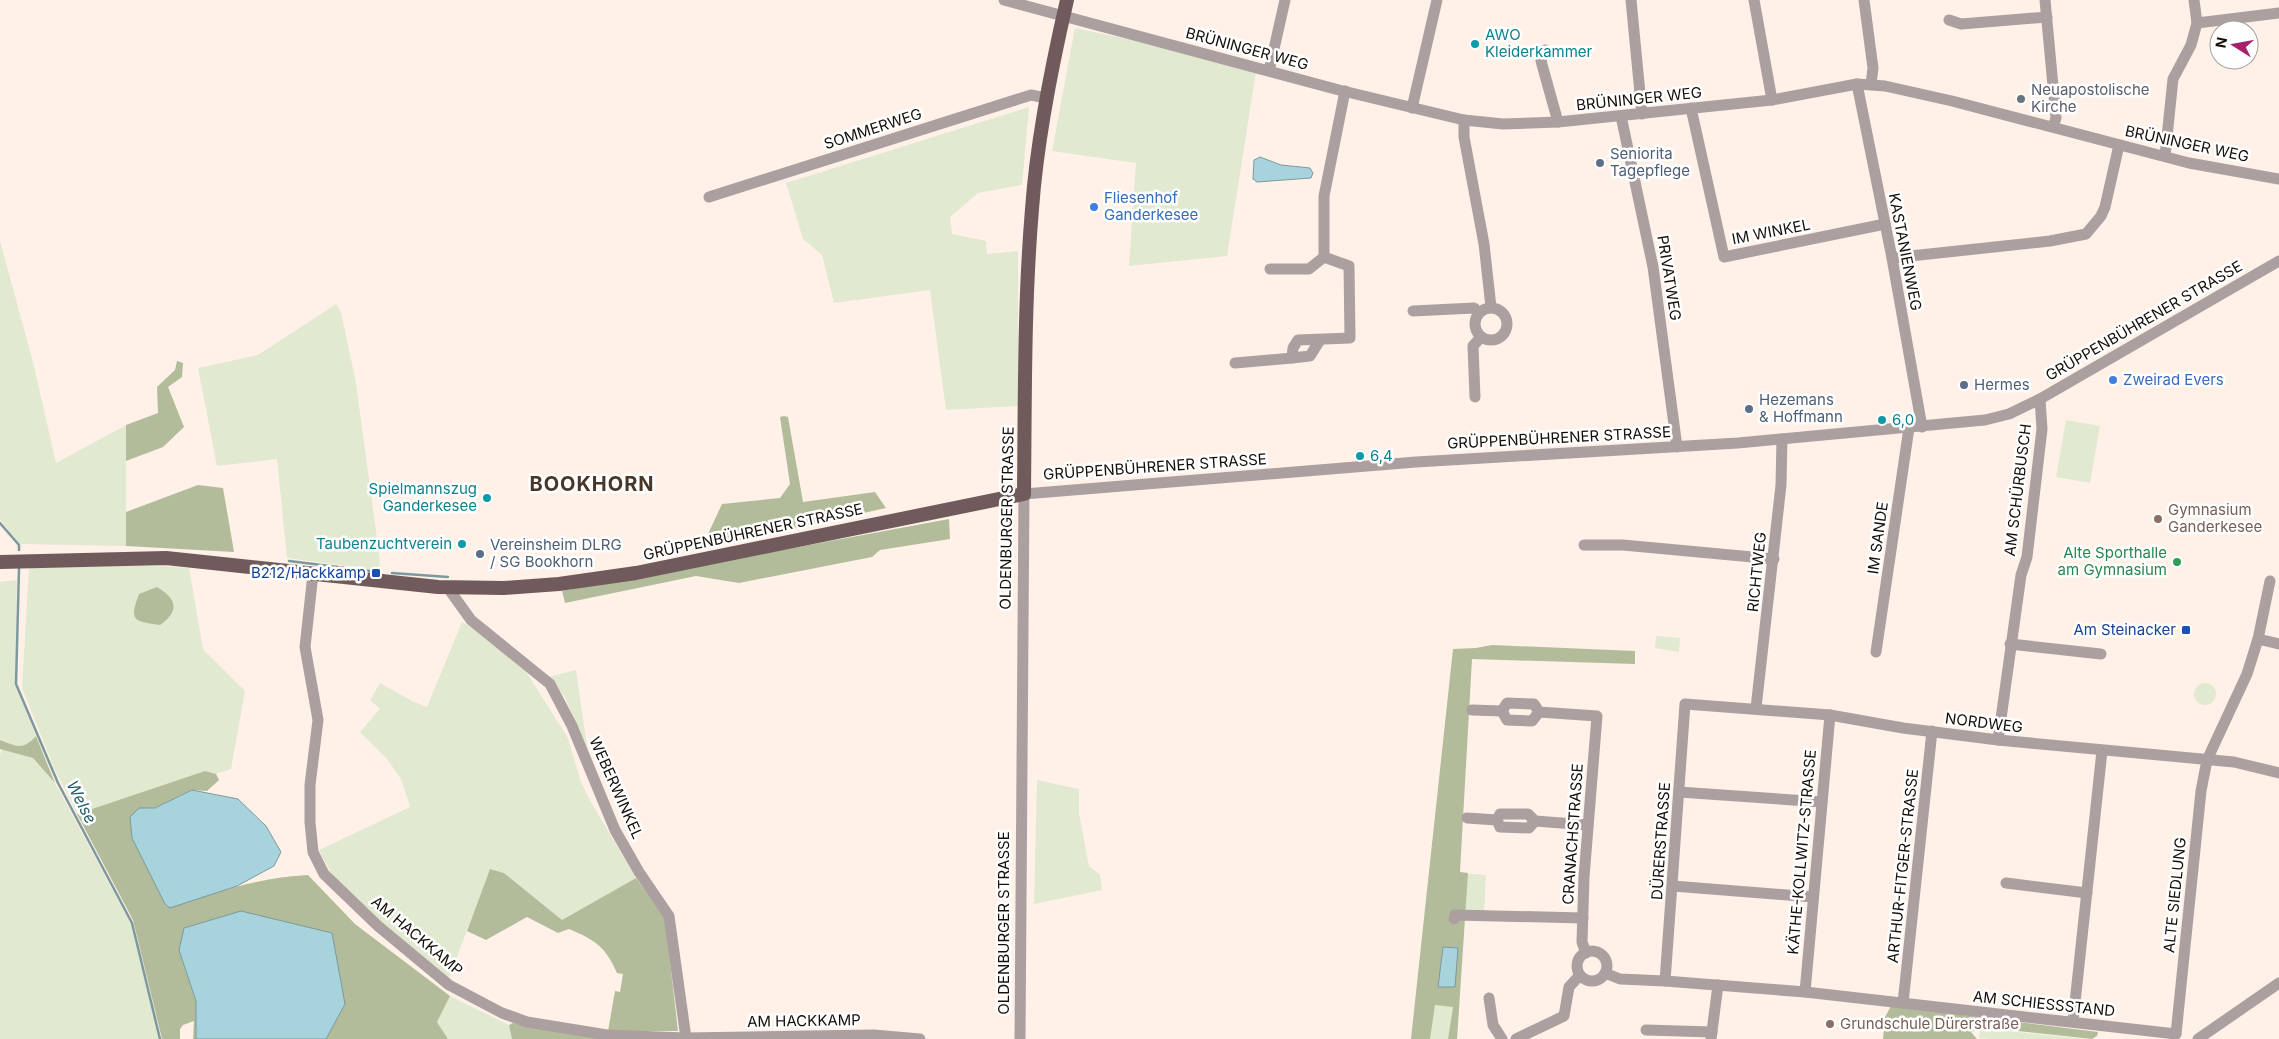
<svg xmlns="http://www.w3.org/2000/svg" width="2279" height="1039" font-family="Inter,sans-serif">
<rect width="100%" height="100%" fill="#fff1e7"/>
<g fill="#e1e9d0">
<path d="M1075,28L1169,48L1256,72L1227,256L1129,266L1136,163L1052,151Z"/>
<path d="M1029,107L1022,185L978,193L950,217L952,234L986,241L987,254L1018,251V406L946,410L930,290L834,303L822,255L803,239L786,183Z"/>
<path d="M0,241L33,362L56,463L126,425V546L19,544L0,519Z"/>
<path d="M336,304L341,312L356,383L380,561L379,570L287,558L277,459L217,466L198,368L258,355Z"/>
<path d="M2066,420L2100,426L2090,483L2056,477Z"/>
<path d="M128,563L189,568L203,649L245,691L231,769L216,774L205,771L77,814L55,770L22,688L29,567Z"/>
<path d="M17,580L15,685L36,736C22,751 17,746 0,740V582Z"/>
<path d="M462,622L484,634L525,670L568,738L580,779L588,797L636,878L562,920L504,873L490,869L449,978L366,910L332,875L319,850L410,807L401,779L387,759L360,732L380,709L370,700L380,683L412,701L427,707Z"/>
<path d="M1656,636L1680,638L1679,652L1655,648Z"/>
<path d="M576,670L588,752L565,697L549,677Z"/>
<circle cx="2205" cy="694" r="11"/>
<path d="M2,749L33,758L55,783L131,924L159,1039H0V755Z"/>
<path d="M1037,780L1079,789V814L1089,866L1100,875L1102,890L1034,904Z"/>
<path d="M1451,872L1486,875L1484,914H1466Z"/>
<path d="M450,996L509,1025L512,1039H448L437,1022Z"/>
<path d="M1434,1004L1453,1007L1448,1039H1430Z"/>
<path d="M1981,1028L2084,1039H1989L1979,1038Z"/>
</g>
<g fill="#b2bc9a">
<path d="M177,361L183,363L182,377L168,387L184,427L163,447L126,461V425L158,413L157,387L175,370Z"/>
<path d="M784,416L788,417L803,502L875,492L886,508L701,549L722,504L780,498L790,484L780,417Z"/>
<path d="M198,485L223,488L234,552L126,546V512Z"/>
<path d="M949,519L950,539L880,550L872,557L739,583L696,576L565,603L562,591Z"/>
<path d="M157,587C177,599 180,611 160,625C133,621 129,621 139,594Z"/>
<path d="M1492,645L1635,651V664L1472,659L1460,872L1468,873L1457,1039H1448L1453,1007L1435,1005L1430,1039H1411L1453,649L1476,648Z"/>
<path d="M36,736L55,783L33,758L0,749V740C17,746 22,751 36,736Z"/>
<path d="M205,771L216,774L219,780L207,791L192,790L155,808H139L170,907C215,893 260,877 308,875L355,924L450,996L437,1022L448,1039H326L345,1004L179,950L196,1001V1039H193L194,1021L183,1025L180,1029V1039H162L133,920L77,814Z"/>
<path d="M490,869L504,873L562,920L636,878L665,918L678,1031H608L615,991L620,992L623,974L617,973C605,946 595,940 569,929L558,933L527,917L486,940L467,931Z"/>
<path d="M1891,1006L2098,1032L2097,1036L2092,1039L1981,1027L1971,1032L1977,1039H1883L1885,1017Z"/>
<path d="M513,1023L601,1039H512L509,1025Z"/>
</g>
<g fill="#a7d4dc" stroke="#7c999d">
<path d="M1260,157L1281,165L1310,168L1313,173L1311,178L1257,182L1253,179L1254,160Z"/>
<path d="M192,790L238,799L266,826L281,852L274,866L237,886L170,908L165,904L132,838L130,817L139,808H155Z"/>
<path d="M241,911L332,933L345,1004L326,1039H196V1001L179,950L184,928Z"/>
<path d="M1443,947L1458,948L1455,987H1438Z"/>
</g>
<g fill="none" stroke-linecap="round" stroke-linejoin="round">
<g stroke="#7c999d" stroke-width="2.5">
<path d="M0,523L19,545V550"/>
<path d="M289,561L379,572"/>
<path d="M19,569L16,684L58,783L132,923L160,1039"/>
<path d="M392,573L448,577"/>
</g>
<g stroke="#ac9fa0" stroke-width="11">
<path d="M1004,0L1339,90L1464,120L1503,124L1558,122L1772,100L1857,84L1885,86L1952,101L2189,163L2279,179"/>
<path d="M1631,0L1642,114"/>
<path d="M1754,0L1772,100"/>
<path d="M1864,0L1873,68L1871,84"/>
<path d="M2045,0L2056,118L2053,127"/>
<path d="M1949,20L1961,24L2047,17"/>
<path d="M2197,23L2279,13"/>
<path d="M1545,50L1541,61L1558,122"/>
<path d="M1269,71L1285,0"/>
<path d="M1857,84L1892,258L1922,427"/>
<path d="M1412,108L1437,0"/>
<path d="M1691,108L1724,257L1885,224"/>
<path d="M1621,116L1653,267L1677,447"/>
<path d="M1464,120V137L1484,244L1491,307"/>
<path d="M2165,156L2173,79L2191,45L2197,23L2194,0"/>
<path d="M709,197L1031,95L1046,98"/>
<path d="M1892,258L2050,241L2086,234L2101,216L2105,207L2119,145"/>
<path d="M1270,269H1309L1324,257"/>
<circle cx="1491" cy="324" r="16"/>
<path d="M1413,311L1474,308L1479,313"/>
<path d="M1292,358L1310,356L1320,340"/>
<path d="M1235,363L1292,358L1293,348L1298,340L1350,338L1349,266L1324,257V196L1345,91"/>
<path d="M1475,397L1473,346L1481,337"/>
<path d="M1584,545H1623L1774,559"/>
<path d="M313,574L305,647L318,720L310,785V822L313,852L324,874L378,926L449,985L502,1013L527,1022L607,1035L686,1038L874,1035L920,1039"/>
<path d="M448,588L471,620L550,684L572,726L615,830L639,872L669,916L686,1038"/>
<path d="M2258,639L2279,644"/>
<path d="M2010,644L2101,654"/>
<path d="M1876,652L1909,428"/>
<path d="M1756,708L1781,485L1782,439"/>
<path d="M1472,710L1502,711L1507,703L1534,704L1539,712L1597,716L1584,877L1582,942L1586,953"/>
<path d="M1502,711L1507,720L1532,721L1539,712"/>
<path d="M1998,740L2021,575L2027,557L2042,429L2040,399"/>
<path d="M1679,792L1822,802"/>
<path d="M1467,818L1497,820L1500,814H1528L1535,821L1588,825"/>
<path d="M1497,820L1500,827L1529,828L1535,821"/>
<path d="M2006,883L2087,893"/>
<path d="M1673,886L1813,897"/>
<path d="M1454,919L1455,915L1583,918"/>
<circle cx="1592" cy="966" r="15"/>
<path d="M1605,973L1620,979L1665,981"/>
<path d="M1805,992L1830,715"/>
<path d="M1489,998L1493,1025L1502,1039"/>
<path d="M1903,1003L1932,731"/>
<path d="M2073,1021L2102,751"/>
<path d="M1646,1030L1712,1032"/>
<path d="M2176,1034L1805,992L1665,981L1685,704L1830,715L1903,728L1998,740L2234,762L2279,773"/>
<path d="M2176,1034L2201,791L2207,760L2247,674L2258,639L2270,581"/>
<path d="M1020,1039L1024,494L1416,462L1738,443L1985,420L2009,414L2040,399L2279,261"/>
<path d="M1516,1039L1564,1016L1569,987L1580,975"/>
<path d="M1711,1039L1718,985"/>
<path d="M2198,1039L2279,983"/>
</g>
<path stroke="#705a5c" stroke-width="14" d="M0,562L166,558L438,587L504,588L559,584L636,573L1024,494C1025,399 1024,304 1032,209C1037,139 1051,69 1067,0"/>
</g>
<g fill="#0f9aa8" stroke="#fff" stroke-width="2">
<circle cx="1475" cy="44" r="5"/>
<circle cx="1882" cy="420" r="5"/>
<circle cx="1360" cy="456" r="5"/>
<circle cx="487" cy="498" r="5"/>
<circle cx="462" cy="544" r="5"/>
</g>
<circle fill="#6b7280" stroke="#fff" stroke-width="2" cx="2021" cy="99" r="5"/>
<g fill="#5c6f8a" stroke="#fff" stroke-width="2">
<circle cx="1600" cy="163" r="5"/>
<circle cx="1964" cy="385" r="5"/>
<circle cx="1749" cy="409" r="5"/>
<circle cx="480" cy="554" r="5"/>
</g>
<g fill="#3f7fe0" stroke="#fff" stroke-width="2">
<circle cx="1094" cy="207" r="5"/>
<circle cx="2113" cy="380" r="5"/>
</g>
<g fill="#8d6e63" stroke="#fff" stroke-width="2">
<circle cx="2158" cy="519" r="5"/>
<circle cx="1830" cy="1024" r="5"/>
</g>
<circle fill="#2e9e5b" stroke="#fff" stroke-width="2" cx="2177" cy="562" r="5"/>
<g fill="#1a4fb4" stroke="#fff" stroke-width="2">
<rect x="371" y="568" width="10" height="10" rx="2.5"/>
<rect x="2181" y="625" width="10" height="10" rx="2.5"/>
</g>
<g text-anchor="middle" stroke-width="5" stroke-linejoin="round" paint-order="stroke">
<g font-size="15" fill="#0d838f" stroke="#fff" text-anchor="start">
<text x="1485" y="40">AWO<tspan x="1485" dy="17">Kleiderkammer</tspan></text>
<text x="1892" y="425">6,0</text>
<text x="1370" y="461">6,4</text>
<text x="477" y="494" text-anchor="end">Spielmannszug<tspan x="477" dy="17">Ganderkesee</tspan></text>
<text x="452" y="549" text-anchor="end">Taubenzuchtverein</text>
</g>
<g font-size="15" fill="#170f09" stroke="#fff">
<text transform="translate(1247 49) rotate(15)" y="5">BRÜNINGER WEG</text>
<text transform="translate(1639 99) rotate(-6)" y="5">BRÜNINGER WEG</text>
<text transform="translate(873 129) rotate(-18)" y="5">SOMMERWEG</text>
<text transform="translate(2187 144) rotate(12)" y="5">BRÜNINGER WEG</text>
<text transform="translate(1771 232) rotate(-11)" y="5">IM WINKEL</text>
<text transform="translate(1905 252) rotate(79)" y="5">KASTANIENWEG</text>
<text transform="translate(1669 278) rotate(81)" y="5">PRIVATWEG</text>
<text transform="translate(2144 321) rotate(-30)" y="5">GRÜPPENBÜHRENER STRASSE</text>
<text transform="translate(1559 438) rotate(-3)" y="5">GRÜPPENBÜHRENER STRASSE</text>
<text transform="translate(1155 467) rotate(-4)" y="5">GRÜPPENBÜHRENER STRASSE</text>
<text transform="translate(2018 490) rotate(-83)" y="5">AM SCHÜRBUSCH</text>
<text transform="translate(1007 518) rotate(-89)" y="5">OLDENBURGER STRASSE</text>
<text transform="translate(753 532) rotate(-12)" y="5">GRÜPPENBÜHRENER STRASSE</text>
<text transform="translate(1878 538) rotate(-82)" y="5">IM SANDE</text>
<text transform="translate(1757 572) rotate(-84)" y="5">RICHTWEG</text>
<text transform="translate(1984 723) rotate(7)" y="5">NORDWEG</text>
<text transform="translate(616 788) rotate(66)" y="5">WEBERWINKEL</text>
<text transform="translate(1573 834) rotate(-86)" y="5">CRANACHSTRASSE</text>
<text transform="translate(1661 841) rotate(-86)" y="5">DÜRERSTRASSE</text>
<text transform="translate(1802 852) rotate(-85)" y="5">KÄTHE-KOLLWITZ-STRASSE</text>
<text transform="translate(1903 866) rotate(-84)" y="5">ARTHUR-FITGER-STRASSE</text>
<text transform="translate(2175 895) rotate(-84)" y="5">ALTE SIEDLUNG</text>
<text transform="translate(1004 923) rotate(-90)" y="5">OLDENBURGER STRASSE</text>
<text transform="translate(417 936) rotate(40)" y="5">AM HACKKAMP</text>
<text transform="translate(2044 1004) rotate(6)" y="5">AM SCHIESSSTAND</text>
<text transform="translate(804 1021) rotate(-1)" y="5">AM HACKKAMP</text>
</g>
<g font-size="15" fill="#5b616d" stroke="#fff" text-anchor="start">
<text x="2031" y="95">Neuapostolische<tspan x="2031" dy="17">Kirche</tspan></text>
</g>
<g font-size="15" fill="#4e5e75" stroke="#fff" text-anchor="start">
<text x="1610" y="159">Seniorita<tspan x="1610" dy="17">Tagepflege</tspan></text>
<text x="1974" y="390">Hermes</text>
<text x="1759" y="405">Hezemans<tspan x="1759" dy="17">&amp; Hoffmann</tspan></text>
<text x="490" y="550">Vereinsheim DLRG<tspan x="490" dy="17">/ SG Bookhorn</tspan></text>
</g>
<g font-size="15" fill="#366cbe" stroke="#fff" text-anchor="start">
<text x="1104" y="203">Fliesenhof<tspan x="1104" dy="17">Ganderkesee</tspan></text>
<text x="2123" y="385">Zweirad Evers</text>
</g>
<g font-size="15" fill="#785e54" stroke="#fff" text-anchor="start">
<text x="2168" y="515">Gymnasium<tspan x="2168" dy="17">Ganderkesee</tspan></text>
<text x="1840" y="1029">Grundschule Dürerstraße</text>
</g>
<g font-size="15" fill="#27864d" stroke="#fff" text-anchor="end">
<text x="2167" y="558">Alte Sporthalle<tspan x="2167" dy="17">am Gymnasium</tspan></text>
</g>
<g font-size="15" fill="#164399" stroke="#fff" text-anchor="end">
<text x="366" y="578">B212/Hackkamp</text>
<text x="2176" y="635">Am Steinacker</text>
</g>
<g font-size="16" font-style="italic" fill="#205b65" stroke="#fff">
<text transform="translate(82 802) rotate(63)" y="6">Welse</text>
</g>
<g font-size="20" font-weight="bold" letter-spacing="1" fill="#483629" stroke="#fff">
<text x="592" y="491">BOOKHORN</text>
</g>
</g>
<g transform="translate(2234 45) rotate(281)"><circle r="24" fill="#ffffff" stroke="#a29f9d"/>
<path d="M0-4L9 19L0 12L-9 19Z" fill="#a6216c"/>
<text y="-8" font-size="14" font-weight="bold" text-anchor="middle" fill="#170f09">N</text>
</g>
</svg>
